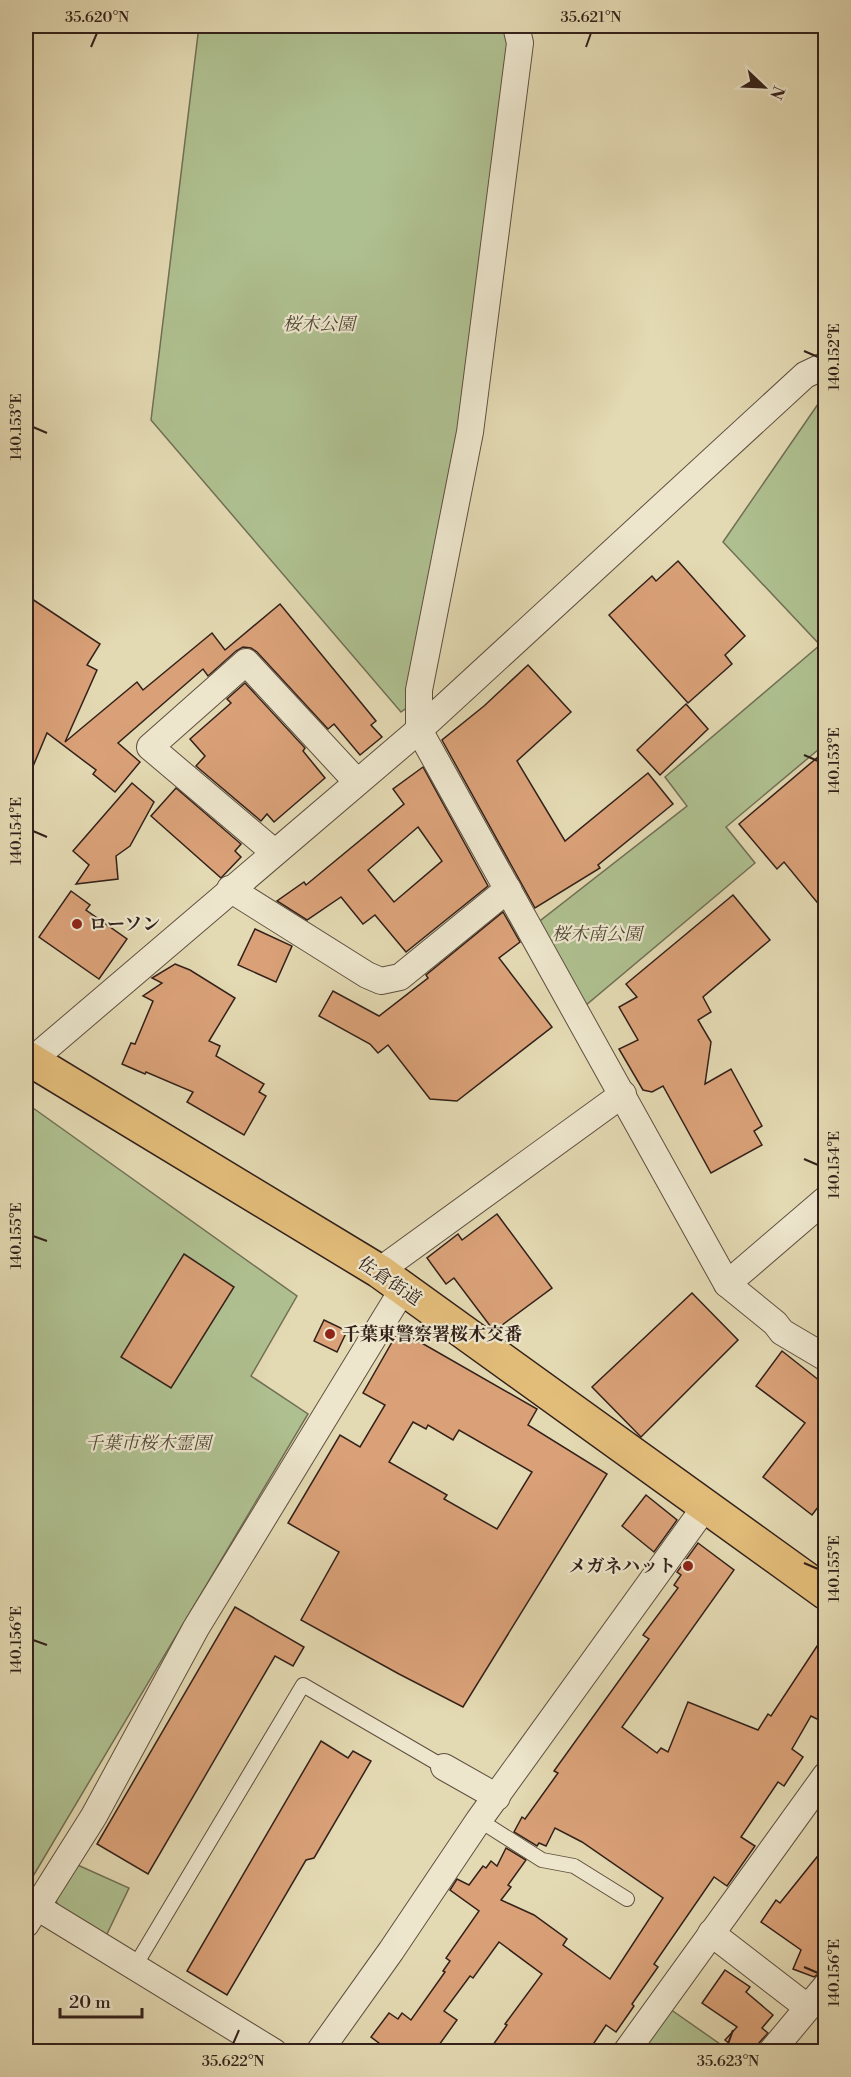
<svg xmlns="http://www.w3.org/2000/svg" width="851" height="2077" font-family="'Libre Bodoni','Noto Serif JP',serif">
<rect width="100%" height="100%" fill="#e3d9b2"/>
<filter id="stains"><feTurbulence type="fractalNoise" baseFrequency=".00333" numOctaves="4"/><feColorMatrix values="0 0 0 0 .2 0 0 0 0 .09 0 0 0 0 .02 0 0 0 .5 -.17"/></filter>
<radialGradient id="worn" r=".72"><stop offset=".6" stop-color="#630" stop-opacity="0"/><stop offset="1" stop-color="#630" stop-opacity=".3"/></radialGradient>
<g fill="#afc090" stroke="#717055" stroke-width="1.5">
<path d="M199,26H506L512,30L460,454L412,704L401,712L151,420Z"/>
<path d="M825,394V744L726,827L755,863L586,1005L536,924L687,806L665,777L820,645L723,542Z"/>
<path d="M26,1103L297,1296L251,1376L308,1414L26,1888Z"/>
<path d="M71,1862L129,1888L106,1936L59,1910L55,1896Z"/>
<path d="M670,2009L730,2051L639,2052Z"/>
</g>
<g fill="#daa178" stroke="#33211a" stroke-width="1.5" fill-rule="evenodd">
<path d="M678,561L745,636L725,655L732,664L688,703L609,615L652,576L656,581Z"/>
<path d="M26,595L100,644L87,665L97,670L65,742L137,682L143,690L212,633L225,650L280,604L376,721L371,725L382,737L360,755L334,724L328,729L257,652L251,648L243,647L236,651L208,676L203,669L118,743L140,762L115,792L93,774L96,770L47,733L26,783Z"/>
<path d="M528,665L571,712L517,761L565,841L648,773L673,804L598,865L600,868L535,908L442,740L484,706Z"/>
<path d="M245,683L305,748L303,751L325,778L274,822L267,814L261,821L196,766L205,756L190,739L231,703L227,699Z"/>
<path d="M686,704L708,729L660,775L637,750Z"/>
<path d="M825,751V912L784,862L777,869L739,824Z"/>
<path d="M423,767L488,886L406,952L375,915L363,924L341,897L307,920L277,901L304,882L306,885L404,804L393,789ZM418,827L442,861L394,902L368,870Z"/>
<path d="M132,783L154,802L130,846L116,856L118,879L76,884L89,865L73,851Z"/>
<path d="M176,788L241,844L235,851L241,857L221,878L151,816Z"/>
<path d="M71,891L90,905L86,910L127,939L99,979L39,937Z"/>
<path d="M733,895L770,940L703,997L711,1012L698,1020L711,1042L705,1084L731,1069L762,1126L754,1131L762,1145L711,1173L663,1086L652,1092L643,1090L619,1049L638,1040L619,1007L637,997L626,984Z"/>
<path d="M503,912L520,942L499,958L552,1027L457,1101L430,1099L388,1045L378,1053L370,1044L319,1016L333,991L379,1016L428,978L426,975Z"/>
<path d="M255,929L292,946L276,982L238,965Z"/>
<path d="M175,964L190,970L235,998L209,1041L220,1046L216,1056L264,1084L259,1092L266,1096L244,1135L187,1102L193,1092L146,1072L145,1074L122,1064L131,1043L135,1044L153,1001L143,996L162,983L152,978Z"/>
<path d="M497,1214L552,1288L494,1331L454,1278L446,1284L427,1258L458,1234L462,1240Z"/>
<path d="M184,1254L234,1287L171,1388L121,1357Z"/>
<path d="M692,1293L738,1340L641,1437L592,1387Z"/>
<path d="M324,1320L347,1331L337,1352L314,1341Z"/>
<path d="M399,1330L537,1409L528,1425L607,1474L463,1707L399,1674L301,1620L339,1552L288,1523L340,1435L360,1447L385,1405L363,1393ZM413,1422L426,1429L428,1425L453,1440L459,1430L532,1472L497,1529L444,1499L447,1495L389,1462Z"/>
<path d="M782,1351L825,1385V1498L812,1515L763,1477L805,1423L756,1386Z"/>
<path d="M646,1495L677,1520L654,1552L622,1526Z"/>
<path d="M698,1543L734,1570L622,1727L657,1753L661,1748L668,1752L688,1702L758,1730L768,1714L771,1716L825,1634V1723L811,1716L792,1749L803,1757L784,1786L778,1782L741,1837L755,1846L727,1886L714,1877L654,1964L658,1967L632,2004L634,2006L616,2032L606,2025L588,2052H488L507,2025L505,2024L542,1974L499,1942L473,1978L470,1976L444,2011L457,2020L434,2052H391L371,2037L389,2013L398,2019L402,2013L411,2020L445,1972L443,1971L450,1961L446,1958L479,1911L450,1890L457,1879L469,1885L483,1866L486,1868L491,1861L497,1866L506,1848L526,1860L508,1885L511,1887L501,1900L534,1915L567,1939L563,1945L610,1979L663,1898L582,1842L555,1828L546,1846L539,1843L537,1846L514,1832L522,1817L525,1819L558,1773L554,1771L649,1639L643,1635L678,1588L674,1585L681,1575L677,1572Z"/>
<path d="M235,1607L304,1647L293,1666L275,1656L148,1874L97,1844Z"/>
<path d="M321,1741L348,1758L353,1751L371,1761L314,1858L306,1860L227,1995L187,1971Z"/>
<path d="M825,1847V1963L822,1972L814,1977L793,1969L801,1950L761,1922L776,1900L780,1903Z"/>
<path d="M725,1970L750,1987L746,1992L773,2015L762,2028L768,2033L759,2043L756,2052H739L725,2040L737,2027L702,2003Z"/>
</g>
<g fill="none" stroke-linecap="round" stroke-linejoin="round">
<defs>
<g id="lane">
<path d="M479,1820L542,1860L574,1866L627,1899"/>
<path d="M135,1966L303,1685L444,1767"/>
</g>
<g id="street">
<path d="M516,26L520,43L470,432L419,690V730L727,1284L775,1323L782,1332L826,1358"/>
<path d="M274,852L150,747L246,662L357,782"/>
<path d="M230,889L367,975L381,981L400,977L508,889"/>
<path d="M31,1061L419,730L805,375L826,365"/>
<path d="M379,1271L623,1094"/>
<path d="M727,1284L826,1199"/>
<path d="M444,1767L497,1797"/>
<path d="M37,1907L274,2052"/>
<path d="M26,1924L94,1816L196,1628L403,1289"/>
<path d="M711,1933L807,2007"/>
<path d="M319,2052L391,1951L479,1820L705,1507"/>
<path d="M626,2052L826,1775"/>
<path d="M771,2052L826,1986"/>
</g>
<path id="highway" d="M26,1057L379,1271L826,1593"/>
</defs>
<use href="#lane" stroke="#5f4f40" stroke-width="16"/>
<use href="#street" stroke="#5f4f40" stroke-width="28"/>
<use href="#highway" stroke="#33211a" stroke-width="36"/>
<use href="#lane" stroke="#ede6cd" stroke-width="14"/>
<use href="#street" stroke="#ede6cd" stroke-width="26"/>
<use href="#highway" stroke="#e2bc79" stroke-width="33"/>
</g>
<path fill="none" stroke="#33211a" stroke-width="2" d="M91,47L97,33M586,47L591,33M804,351L818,357M33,427L47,433M804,755L818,761M33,831L47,837M804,1159L818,1165M33,1236L47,1241M804,1563L818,1569M33,1640L47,1645M804,1967L818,1973M233,2044L239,2030M728,2044L733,2030"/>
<g fill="#8f2418" stroke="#ede6cd" stroke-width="2">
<circle cx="77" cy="924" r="6"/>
<circle cx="330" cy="1334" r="6"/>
<circle cx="688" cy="1566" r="6"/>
</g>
<g text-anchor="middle" stroke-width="4.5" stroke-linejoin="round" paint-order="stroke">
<g font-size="18" font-style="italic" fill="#524938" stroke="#ede6cd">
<text x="319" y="330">桜木公園</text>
<text x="597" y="940">桜木南公園</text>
<text x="148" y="1449">千葉市桜木霊園</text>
</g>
<g font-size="18" font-weight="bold" fill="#33211a" stroke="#ede6cd" text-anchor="start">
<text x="89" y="930">ローソン</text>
<text x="342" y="1340">千葉東警察署桜木交番</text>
<text x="676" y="1572" text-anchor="end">メガネハット</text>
</g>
<g font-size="18" fill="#33211a" stroke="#ede6cd">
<text transform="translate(390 1281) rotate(34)" y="6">佐倉街道</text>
</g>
</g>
<rect width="851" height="2077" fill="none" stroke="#e3d9b2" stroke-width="66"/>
<g transform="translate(764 87) rotate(113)" stroke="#ede6cd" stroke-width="4.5" paint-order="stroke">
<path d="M0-4.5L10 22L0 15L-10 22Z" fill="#33211a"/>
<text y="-9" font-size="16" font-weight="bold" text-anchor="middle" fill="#33211a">N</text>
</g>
<path d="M60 2008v9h82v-9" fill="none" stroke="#33211a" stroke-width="3"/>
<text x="69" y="2008" font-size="18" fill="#33211a" stroke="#ede6cd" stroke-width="4.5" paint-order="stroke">20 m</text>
<rect x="33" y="33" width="785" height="2011" fill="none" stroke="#33211a" stroke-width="2"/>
<g font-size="15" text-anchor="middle" fill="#33211a">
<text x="97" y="22">35.620°N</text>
<text x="591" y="22">35.621°N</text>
<text transform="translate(834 357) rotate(-90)" y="5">140.152°E</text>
<text transform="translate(16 427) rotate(-90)" y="5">140.153°E</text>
<text transform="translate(834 761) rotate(-90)" y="5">140.153°E</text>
<text transform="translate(16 831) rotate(-90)" y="5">140.154°E</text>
<text transform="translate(834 1165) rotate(-90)" y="5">140.154°E</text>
<text transform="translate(16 1236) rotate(-90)" y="5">140.155°E</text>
<text transform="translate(834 1569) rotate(-90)" y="5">140.155°E</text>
<text transform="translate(16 1640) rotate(-90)" y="5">140.156°E</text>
<text transform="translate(834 1973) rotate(-90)" y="5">140.156°E</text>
<text x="233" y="2066">35.622°N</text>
<text x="728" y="2066">35.623°N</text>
</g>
<rect width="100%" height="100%" filter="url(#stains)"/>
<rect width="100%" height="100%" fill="url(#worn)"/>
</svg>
